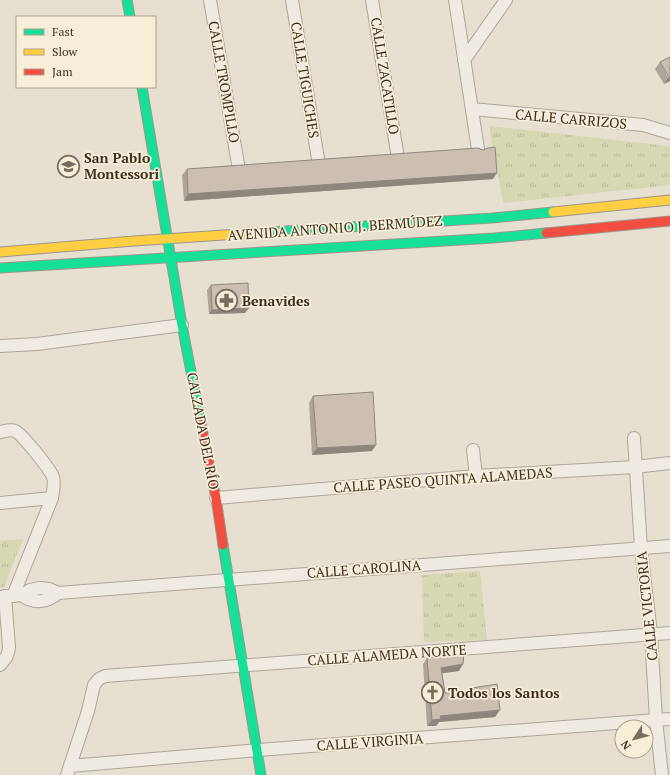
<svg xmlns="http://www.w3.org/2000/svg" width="670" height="775" font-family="'PT Serif',serif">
<defs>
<pattern id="grass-tufts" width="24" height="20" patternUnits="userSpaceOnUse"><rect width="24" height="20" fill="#d6d7b3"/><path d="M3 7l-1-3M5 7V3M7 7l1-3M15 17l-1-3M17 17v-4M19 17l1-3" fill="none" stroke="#b9b99a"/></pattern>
</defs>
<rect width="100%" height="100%" fill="#e7e0d1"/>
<g fill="url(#grass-tufts)">
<path d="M489,126L669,146L670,147V185L503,203Z"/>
<path d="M23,539L4,587L0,588V541Z"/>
<path d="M480,571L487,640L424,642L422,575Z"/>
</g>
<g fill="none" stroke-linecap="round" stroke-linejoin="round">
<defs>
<g id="street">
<path d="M210,0L238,164"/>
<path d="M292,0L318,159"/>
<path d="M372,0L397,152"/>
<path d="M455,0L478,149"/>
<path d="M464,60L506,0"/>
<path d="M472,109L643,125L670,133"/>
<path d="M0,346L37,344L182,325"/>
<path d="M0,432C5,431 11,429 15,431C22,434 50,469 53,477C55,483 53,491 52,498L13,596"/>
<path d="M634,438L641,548L651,634L656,720L662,775"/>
<path d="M473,450L476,476"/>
<path d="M216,498L476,476L635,467L670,463"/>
<path d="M0,503L52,498"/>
<path d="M22,595C33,604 47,603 58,593"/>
<path d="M0,597L22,595L30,590L40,588L49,589L58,593L670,546"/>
<path d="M0,665C5,659 9,655 9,647L5,596"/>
<path d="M70,766L258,750L670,719"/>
<path d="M67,775L88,711L94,685L99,679L105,676L670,633"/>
</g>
<g id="fast">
<path d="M127,0L130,17"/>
<path d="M142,87L182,325L201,424"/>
<path d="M254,233L492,218L553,212"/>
<path d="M0,268L494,238L546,233"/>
<path d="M223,545L261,775"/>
</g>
<g id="slow">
<path d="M553,212L670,200"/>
<path d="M0,252L134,241L254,233"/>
</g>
<g id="jam">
<path d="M546,233L670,221"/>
<path d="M201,424L216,498L223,545"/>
</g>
</defs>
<use href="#street" stroke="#ada599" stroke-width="14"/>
<use href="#fast" stroke="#9c958a" stroke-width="11"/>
<use href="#slow" stroke="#9c958a" stroke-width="11"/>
<use href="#jam" stroke="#9c958a" stroke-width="11"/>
<use href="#street" stroke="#efebe3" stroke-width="12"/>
<use href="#fast" stroke="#16e098" stroke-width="9"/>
<use href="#slow" stroke="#ffcf43" stroke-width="9"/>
<use href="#jam" stroke="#f24e42" stroke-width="9"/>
</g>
<g fill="#afa499">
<path d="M660,62L670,81L664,84L655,69Z"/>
<path d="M187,169L493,179L184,201L182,175Z"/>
<path d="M211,285L245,313L209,314L207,290Z"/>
<path d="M313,396L372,451L312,455L309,403Z"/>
<path d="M427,658L459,671L442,673L445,693H469L472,688L500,710L495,717L439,722L436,726H427L423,664Z"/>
</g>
<g fill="#8e867d">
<path d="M669,77H670V81L664,84Z"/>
<path d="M497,173L493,179L184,201L188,194Z"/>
<path d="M249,308L245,313L209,314L212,310Z"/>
<path d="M376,445L372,451L312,455L317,448Z"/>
<path d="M463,664L459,671L437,674L441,668Z"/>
<path d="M500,710L495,717L439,722L436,726H427L432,720L440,716Z"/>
</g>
<g fill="#cbbfb2" stroke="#8e867d">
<path d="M670,57V77H669L660,62Z"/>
<path d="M495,147L497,173L188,194L187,169L478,148L483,150L488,148Z"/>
<path d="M248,283L249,308L212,310L211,285Z"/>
<path d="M373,392L376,445L317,448L313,396Z"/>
<path d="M464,653L463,664L441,668L445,693H473L472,688L497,684L500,710L440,716L441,719L432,720L427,658Z"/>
</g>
<defs>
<symbol id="school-ring" viewBox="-11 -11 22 22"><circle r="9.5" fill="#f7eed8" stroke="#786c5e" stroke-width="1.5"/><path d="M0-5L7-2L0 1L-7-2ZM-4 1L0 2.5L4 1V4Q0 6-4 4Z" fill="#786c5e"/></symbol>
<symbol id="pharmacy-ring" viewBox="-11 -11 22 22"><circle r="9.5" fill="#f7eed8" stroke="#786c5e" stroke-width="1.5"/><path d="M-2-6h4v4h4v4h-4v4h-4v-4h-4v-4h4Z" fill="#786c5e"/></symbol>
<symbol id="church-ring" viewBox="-11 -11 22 22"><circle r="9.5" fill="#f7eed8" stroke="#786c5e" stroke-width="1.5"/><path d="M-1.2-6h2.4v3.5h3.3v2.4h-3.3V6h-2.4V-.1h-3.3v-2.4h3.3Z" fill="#786c5e"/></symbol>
</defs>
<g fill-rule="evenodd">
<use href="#school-ring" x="56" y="154" width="25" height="25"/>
<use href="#pharmacy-ring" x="214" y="288" width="25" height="25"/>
<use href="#church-ring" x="420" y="680" width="25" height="25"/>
</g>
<g text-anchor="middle" stroke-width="3.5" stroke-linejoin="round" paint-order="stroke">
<g font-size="14" fill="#3d2e20" stroke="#f7eed8">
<text transform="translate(385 76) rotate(81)" y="5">CALLE ZACATILLO</text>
<text transform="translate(305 80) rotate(81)" y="5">CALLE TIGUICHES</text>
<text transform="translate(224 82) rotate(80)" y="5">CALLE TROMPILLO</text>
<text transform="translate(571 119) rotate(5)" y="5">CALLE CARRIZOS</text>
<text transform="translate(335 228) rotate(-4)" y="5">AVENIDA ANTONIO J. BERMÚDEZ</text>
<text transform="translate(203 431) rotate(79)" y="5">CALZADA DEL RÍO</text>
<text transform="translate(443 480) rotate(-4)" y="5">CALLE PASEO QUINTA ALAMEDAS</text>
<text transform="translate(364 569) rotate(-4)" y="5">CALLE CAROLINA</text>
<text transform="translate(647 606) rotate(-96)" y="5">CALLE VICTORIA</text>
<text transform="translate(387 655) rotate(-4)" y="5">CALLE ALAMEDA NORTE</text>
<text transform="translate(370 742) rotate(-4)" y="5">CALLE VIRGINIA</text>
</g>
<g font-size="14" font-weight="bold" fill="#3d2e20" stroke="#f7eed8" text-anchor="start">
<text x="84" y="163">San Pablo<tspan x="84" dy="16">Montessori</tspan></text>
<text x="242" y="306">Benavides</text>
<text x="448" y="698">Todos los Santos</text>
</g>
</g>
<rect x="16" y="16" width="140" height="72" fill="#f7eed8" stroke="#ada18e"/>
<rect x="24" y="29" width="20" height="6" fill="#16e098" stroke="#ada18e"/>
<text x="52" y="36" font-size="12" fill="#3d2e20">Fast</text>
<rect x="24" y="49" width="20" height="6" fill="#ffcf43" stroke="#ada18e"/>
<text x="52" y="56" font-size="12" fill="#3d2e20">Slow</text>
<rect x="24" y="69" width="20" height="6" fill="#f24e42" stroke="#ada18e"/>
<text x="52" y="76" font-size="12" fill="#3d2e20">Jam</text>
<g transform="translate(634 739) rotate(234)"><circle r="19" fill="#f7eed8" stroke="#ada18e"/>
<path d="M0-3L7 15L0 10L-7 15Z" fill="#786c5e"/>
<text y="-6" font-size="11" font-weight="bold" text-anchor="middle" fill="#3d2e20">N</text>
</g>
</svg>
